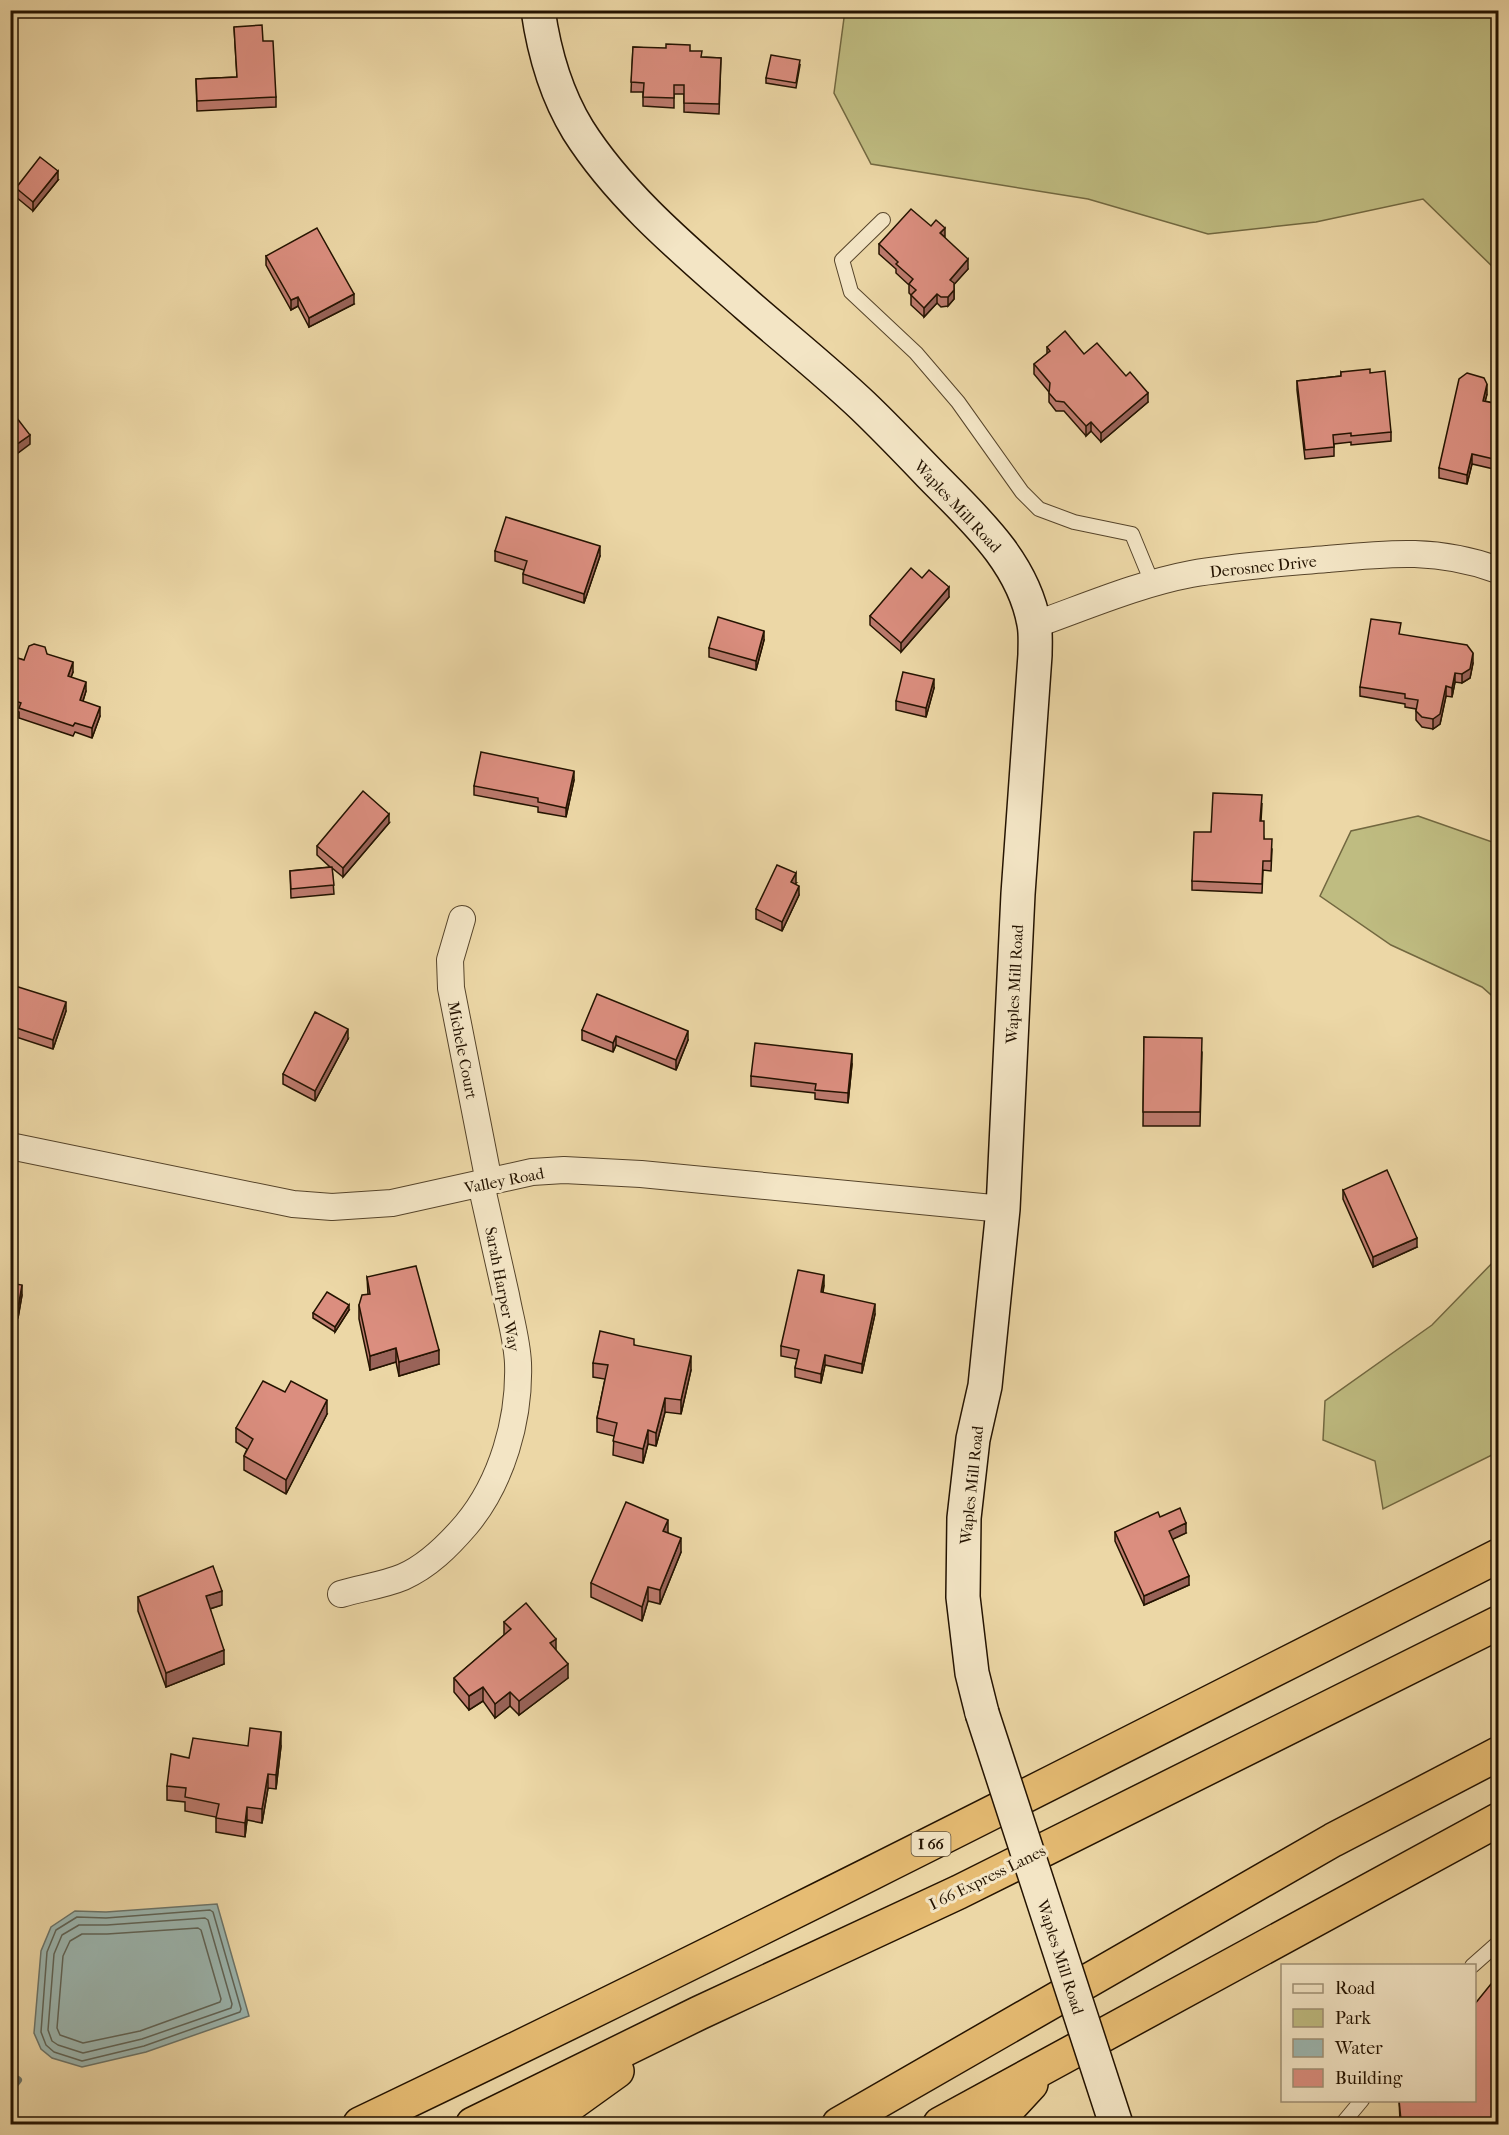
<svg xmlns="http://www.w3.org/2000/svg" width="1509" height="2135" font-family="'IM FELL French Canon',serif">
<rect width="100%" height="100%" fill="#ecd7a6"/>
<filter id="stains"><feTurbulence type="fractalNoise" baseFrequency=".00333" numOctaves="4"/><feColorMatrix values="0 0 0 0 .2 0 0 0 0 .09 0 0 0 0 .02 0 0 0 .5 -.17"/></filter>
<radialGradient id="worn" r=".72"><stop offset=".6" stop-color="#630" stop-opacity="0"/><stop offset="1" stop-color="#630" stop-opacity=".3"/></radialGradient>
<g fill="#bfbc81" stroke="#726840" stroke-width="1.5">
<path d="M843,11H1498V272L1423,199L1316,222L1208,234L1088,199L871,164L834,93L844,18Z"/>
<path d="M1418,816L1498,844V1001L1482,987L1391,945L1320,896L1351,831Z"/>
<path d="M1498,1257V1452L1383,1509L1375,1461L1323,1440L1325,1401L1432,1325Z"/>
</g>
<path fill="#9cb7b1" stroke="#6c756a" stroke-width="1.5" d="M217,1904L249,2016L146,2052L82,2067L52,2058L41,2049L34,2033L41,1951L51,1927L75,1911L106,1912Z"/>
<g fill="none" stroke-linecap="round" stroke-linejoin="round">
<g stroke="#606558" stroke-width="1.5">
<path d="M210,1910L213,1912L241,2009L240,2012L144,2046L82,2061L54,2052L46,2045L41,2032L47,1952L56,1930L77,1917L106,1918Z"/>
<path d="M205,1918L208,1920L232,2004L231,2008L142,2039L83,2053L58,2045L52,2041L48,2030L54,1954L62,1935L79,1925H107Z"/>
<path d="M198,1928L201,1930L221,1999L220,2002L140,2031L83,2043L60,2035L57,2028L63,1956L70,1941L82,1934H107Z"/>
</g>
<path stroke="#6c756a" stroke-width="8" d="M10,2090L18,2080"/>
<defs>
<g id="service">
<path d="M883,220L842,260L851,292L916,353L958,402L1022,492L1039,509L1074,522L1132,534L1153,585"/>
<path d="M1472,1966L1498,1943"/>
<path d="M1342,2124L1362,2100"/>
</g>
<g id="minor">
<path d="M1034,625C1085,607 1138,584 1191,574C1236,566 1282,563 1327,559C1390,553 1438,548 1498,570"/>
<path d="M462,919L450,960L451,988L489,1182"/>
<path d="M10,1146L293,1204L332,1207L392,1203L532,1172L564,1170L641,1174L1003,1209"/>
<path d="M341,1594C361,1588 384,1585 403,1577C428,1566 448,1546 466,1525C502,1482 520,1419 518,1363C517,1340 510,1317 506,1295C498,1258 489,1221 481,1184"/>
</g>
<path id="secondary" d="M538,10C544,52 556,94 578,130C621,198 687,252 747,305C786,339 826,371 863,406C886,428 908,451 930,474C972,517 1023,561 1034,624C1036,634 1035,645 1035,655L1018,894L1003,1209L985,1386L973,1439L964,1518L963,1597L972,1673L982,1713"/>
<g id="motorway">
<path d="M360,2124C743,1941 1120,1748 1498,1556"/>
<path d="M473,2124L699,2013L959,1892L1498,1623"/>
<path d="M538,2124L553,2117L617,2071"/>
<path d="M839,2124L1333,1840L1498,1754"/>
<path d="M940,2124L1498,1820"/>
<path d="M994,2124L1031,2084"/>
</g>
</defs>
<use href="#service" stroke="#56442a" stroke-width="16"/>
<use href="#minor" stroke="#56442a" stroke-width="28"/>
<use href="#secondary" stroke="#241300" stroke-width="36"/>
<use href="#motorway" stroke="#241300" stroke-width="36"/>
<use href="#service" stroke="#f3e5c5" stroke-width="14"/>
<use href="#minor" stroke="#f3e5c5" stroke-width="26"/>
<use href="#secondary" stroke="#f3e5c5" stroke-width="33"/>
<use href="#motorway" stroke="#e6bc73" stroke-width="33"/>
<defs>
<path id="secondary-bridge" d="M982,1713L1116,2124"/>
</defs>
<use href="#secondary-bridge" stroke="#241300" stroke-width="36" stroke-linecap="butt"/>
<use href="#secondary-bridge" stroke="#f3e5c5" stroke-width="33"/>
</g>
<g fill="#bc7a6d" stroke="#241300" stroke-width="1.5">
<path d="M234,27L276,97V107L197,111L196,79L237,77Z"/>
<path d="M633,47L690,51L701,57L721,58L719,114L684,112V94H674V108L643,106V92H631Z"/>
<path d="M800,65L796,88L766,83V78Z"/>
<path d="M58,180L33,211L16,197V188Z"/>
<path d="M944,238L968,269L954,284V299L948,306L941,307L937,303L924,317L911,305V295L909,293V285L896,273V269L879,254V244Z"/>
<path d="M266,256L354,304L309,327L298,306L291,310L266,265Z"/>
<path d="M1047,347L1084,354L1148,402L1101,442L1091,431L1086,436L1064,411H1056L1049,402V392L1034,374V364L1047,354Z"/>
<path d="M1341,372L1391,432V441L1351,445V442L1334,444V456L1305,459L1297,390V381L1341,376Z"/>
<path d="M1487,394L1485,401L1498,404V470L1472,464L1467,484L1439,478V468Z"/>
<path d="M495,551L600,556L584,603L523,583V574L524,570L495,561Z"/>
<path d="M922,578L949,597L901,652L870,625V616Z"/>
<path d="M1400,635L1473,663L1470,678L1462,683L1455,682L1452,697L1446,696L1440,724L1433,729L1422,727L1416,720V709L1405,707V704L1360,696V687Z"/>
<path d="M764,640L756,670L709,657V648Z"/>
<path d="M47,654L73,672L71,677L86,691L83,701L100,716L92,738L75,732L73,736L19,718V712L10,709V656L24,660Z"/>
<path d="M934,688L926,717L896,710V701Z"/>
<path d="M574,780L566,817L538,812V807L474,795V786Z"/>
<path d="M1262,804L1261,821L1264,839L1272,849L1271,871L1263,870L1262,893L1192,890V881L1211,832Z"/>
<path d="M389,823L343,877L332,868L334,894L291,898L290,871L330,867L317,855V846Z"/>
<path d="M795,883L799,895L782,931L756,919V909L796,883Z"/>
<path d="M10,989L66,1011L53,1049L10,1035Z"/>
<path d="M582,1030L688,1040L676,1070L616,1045L613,1052L582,1040Z"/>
<path d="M1144,1037L1202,1052L1200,1126H1143Z"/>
<path d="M348,1039L315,1101L283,1084V1074Z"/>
<path d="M852,1064L848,1103L815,1099V1093L751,1086V1076Z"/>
<path d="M1343,1190L1417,1247L1373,1267L1343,1199Z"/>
<path d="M367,1277L439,1364L399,1376L396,1362L370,1370L359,1319V1305L368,1294Z"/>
<path d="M10,1283L22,1295L18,1318L10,1317Z"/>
<path d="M824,1285L823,1293L875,1314L862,1373L825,1365L821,1383L795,1377V1368L797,1359L781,1356V1346Z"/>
<path d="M349,1310L335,1332L313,1318V1313Z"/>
<path d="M634,1345L691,1370L681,1414L665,1412L656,1446L648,1444L643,1463L613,1455L614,1436L597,1432V1418L605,1379L593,1377V1363Z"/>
<path d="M327,1414L286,1494L244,1470V1456L247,1449L236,1442V1428Z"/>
<path d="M1160,1517L1186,1533L1172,1539L1189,1585L1144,1605L1115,1541V1532Z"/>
<path d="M668,1533L681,1552L660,1604L648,1601L642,1621L591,1597V1583Z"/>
<path d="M138,1597L222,1605L210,1609L224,1664L166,1687L138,1611Z"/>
<path d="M504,1622L556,1651L568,1678L519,1715L510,1706L495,1718L483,1701L469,1710L454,1692V1678L504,1635Z"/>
<path d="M248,1746H281L276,1789L268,1788L262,1823L247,1820L245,1837L216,1832V1817L185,1811V1802L167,1800V1786Z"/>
<path d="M1399,2100L1498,2124L1400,2120Z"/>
</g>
<g fill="#996359" stroke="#241300" stroke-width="1.5">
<path d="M58,171V180L33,211V202Z"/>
<path d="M945,228V237L940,233Z"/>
<path d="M968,259V269L950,289V280Z"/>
<path d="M954,290V299L948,306V297Z"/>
<path d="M354,294V304L309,327V318Z"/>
<path d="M937,294V303L924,317V308Z"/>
<path d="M298,297V306L291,310V300Z"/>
<path d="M1487,384V394L1483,410V401Z"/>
<path d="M1148,393V402L1101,442V433Z"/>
<path d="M1091,422V431L1086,436V426Z"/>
<path d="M30,435V444L10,459V449Z"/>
<path d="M1472,454V464L1467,484V475Z"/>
<path d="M600,546V556L584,603V594Z"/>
<path d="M949,587V597L901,652V643Z"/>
<path d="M764,631V640L756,670V661Z"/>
<path d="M1473,653V663L1470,678L1462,683V674Z"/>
<path d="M73,662V672L68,685V676Z"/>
<path d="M1455,673V682L1452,697V688Z"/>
<path d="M934,679V688L926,717V708Z"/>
<path d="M86,682V691L80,710V700Z"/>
<path d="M1446,686V696L1440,724L1433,729V719Z"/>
<path d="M100,707V716L92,738V728Z"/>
<path d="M574,771V780L566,817V808Z"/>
<path d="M389,814V823L343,877V868Z"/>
<path d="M796,873V883L791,891V882Z"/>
<path d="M799,886V895L782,931V922Z"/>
<path d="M66,1002V1011L53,1049V1040Z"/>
<path d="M348,1029V1039L315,1101V1091Z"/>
<path d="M688,1031V1040L676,1070V1060Z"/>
<path d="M616,1036V1045L613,1052V1043Z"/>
<path d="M852,1054V1064L848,1103V1093Z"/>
<path d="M1417,1238V1247L1373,1267V1257Z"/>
<path d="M824,1275V1285L821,1302V1292Z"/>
<path d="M22,1285V1295L18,1318V1308Z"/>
<path d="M875,1304V1314L862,1373V1364Z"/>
<path d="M349,1305V1310L335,1332V1327Z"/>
<path d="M396,1348V1362L370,1370V1356Z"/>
<path d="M439,1350V1364L399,1376V1362Z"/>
<path d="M825,1355V1365L821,1383V1374Z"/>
<path d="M691,1356V1370L681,1414V1400Z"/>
<path d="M665,1398V1412L656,1446V1433Z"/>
<path d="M327,1400V1414L286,1494V1480Z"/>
<path d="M648,1430V1444L643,1463V1449Z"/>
<path d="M13,1448V1458L10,1470V1460Z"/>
<path d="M668,1520V1534L663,1531Z"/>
<path d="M1186,1523V1533L1169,1541V1531Z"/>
<path d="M681,1538V1552L660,1604V1590Z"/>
<path d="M1189,1576V1585L1144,1605V1596Z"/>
<path d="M648,1587V1601L642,1621V1607Z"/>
<path d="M222,1591V1605L206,1610V1596Z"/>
<path d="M556,1639V1653L550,1643Z"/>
<path d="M224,1650V1664L166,1687V1673Z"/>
<path d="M568,1664V1678L519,1715V1701Z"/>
<path d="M483,1687V1701L469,1710V1696Z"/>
<path d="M510,1692V1706L495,1718V1704Z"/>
<path d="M281,1732V1746L276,1789V1775Z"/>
<path d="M268,1774V1788L262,1823V1809Z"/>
<path d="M247,1807V1820L245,1837V1823Z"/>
</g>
<g fill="#db8e7f" stroke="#241300" stroke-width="1.5">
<path d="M262,25L263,41H273L276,97L197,101L196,79L237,77L234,27Z"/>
<path d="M666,44L690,45V51H702L701,57L721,58L719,104L684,103V85H674V98L643,97L644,83L631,82L633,47L666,48Z"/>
<path d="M771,55L800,60L796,83L766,78Z"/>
<path d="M40,157L58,171L33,202L16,188Z"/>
<path d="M911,209L931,226L936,220L945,228L940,233L968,259L950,280L954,283V290L948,297H941L937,294L924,308L911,295L916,290L909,284L913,279L896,264L898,262L879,244Z"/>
<path d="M317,228L354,294L309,318L298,297L291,300L266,256Z"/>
<path d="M1065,331L1084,354L1097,343L1126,376L1130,372L1148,393L1101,433L1091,422L1086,426L1064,402L1056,401L1049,393L1050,383L1034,364L1050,351L1047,347Z"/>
<path d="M1370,369V373L1385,371L1391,432L1351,436V433L1333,435L1334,447L1305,450L1297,381L1341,376V372Z"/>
<path d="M1467,373L1484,378L1487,384L1483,401L1498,404V460L1472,454L1467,475L1439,468L1459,379Z"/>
<path d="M10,409L30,435L10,449Z"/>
<path d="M506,517L600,546L584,594L523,574L527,561L495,551Z"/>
<path d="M911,568L922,578L929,570L949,587L901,643L870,616Z"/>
<path d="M718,617L764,631L756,661L709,648Z"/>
<path d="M1371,619L1401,623L1399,634L1467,645L1473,653L1470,669L1462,674L1455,673L1452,688L1446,686L1440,714L1433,719L1422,717L1416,711L1418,700L1405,698V694L1360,687Z"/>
<path d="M34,644L45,647L47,654L73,662L68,676L86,682L80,700L100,707L92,728L75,723L73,726L19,708L21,703L10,699L11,656L24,660L29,646Z"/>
<path d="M903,672L934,679L926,708L896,701Z"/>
<path d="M481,752L574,771L566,808L538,802V798L474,786Z"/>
<path d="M363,791L389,814L343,868L317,846Z"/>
<path d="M1213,793L1262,795L1260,821H1264V839H1272L1271,861H1263L1262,884L1192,881L1194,832H1211Z"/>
<path d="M777,865L796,873L791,882L799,886L782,922L756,909Z"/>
<path d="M332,867L334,885L291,889L290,871Z"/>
<path d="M12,985L66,1002L53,1040L10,1026V989Z"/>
<path d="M597,994L688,1031L676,1060L616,1036L613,1043L582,1030Z"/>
<path d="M315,1012L348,1029L315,1091L283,1074Z"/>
<path d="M1144,1037L1202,1038L1200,1112H1143Z"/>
<path d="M755,1043L852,1054L848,1093L815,1090L816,1084L751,1076Z"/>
<path d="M1387,1170L1417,1238L1373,1257L1343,1190Z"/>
<path d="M416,1266L439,1350L399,1362L396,1348L370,1356L359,1305L362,1295L370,1294L367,1277Z"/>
<path d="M798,1270L824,1275L821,1292L875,1304L862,1364L825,1355L821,1374L795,1368L799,1350L781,1346Z"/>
<path d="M10,1283L22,1285L18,1308L10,1307Z"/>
<path d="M327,1292L349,1305L335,1327L313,1313Z"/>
<path d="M600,1331L634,1339V1345L691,1356L681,1400L665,1398L656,1433L648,1430L643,1449L613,1441L617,1423L597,1418L608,1365L593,1363Z"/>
<path d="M263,1381L285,1392L291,1381L327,1400L286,1480L244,1456L253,1439L236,1428Z"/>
<path d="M10,1448H13L10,1460Z"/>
<path d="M626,1502L668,1520L663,1531L681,1538L660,1590L648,1587L642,1607L591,1583Z"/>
<path d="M1180,1508L1186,1523L1169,1531L1189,1576L1144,1596L1115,1532L1158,1512L1160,1517Z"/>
<path d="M213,1566L222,1591L206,1596L224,1650L166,1673L138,1597Z"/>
<path d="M526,1603L556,1639L550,1643L568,1664L519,1701L510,1692L495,1704L483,1687L469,1696L454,1678L511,1629L504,1622Z"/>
<path d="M250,1728L281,1732L276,1775L268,1774L262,1809L247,1807L245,1823L216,1818L219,1804L185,1797L186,1788L167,1786L171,1754L189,1758L193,1738L248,1746Z"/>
<path d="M1498,1983V2124H1375V2123L1401,2120L1399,2100H1474V2005L1491,1984Z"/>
</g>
<g text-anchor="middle" stroke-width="6" stroke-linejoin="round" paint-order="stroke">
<rect fill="#f3e5c5" stroke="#62523b" stroke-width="1.5" x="911.5" y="1832" width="39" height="24" rx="4.5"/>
<g font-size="15" font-weight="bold" fill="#241300">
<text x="931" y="1849">I 66</text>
</g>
<g font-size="16" fill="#241300" stroke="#f3e5c5">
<text transform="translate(958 506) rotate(47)" y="6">Waples Mill Road</text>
<text transform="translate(1263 566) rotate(-6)" y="6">Derosnec Drive</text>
<text transform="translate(1014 984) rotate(-87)" y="6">Waples Mill Road</text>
<text transform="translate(463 1050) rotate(79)" y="6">Michele Court</text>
<text transform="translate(504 1180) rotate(-11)" y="6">Valley Road</text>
<text transform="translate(503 1289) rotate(79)" y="6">Sarah Harper Way</text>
<text transform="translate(971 1485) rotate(-84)" y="6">Waples Mill Road</text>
<text transform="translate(987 1877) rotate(-26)" y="6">I 66 Express Lanes</text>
<text transform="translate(1061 1957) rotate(72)" y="6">Waples Mill Road</text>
</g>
</g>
<rect width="1509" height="2135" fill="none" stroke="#ecd7a6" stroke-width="36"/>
<rect x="12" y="12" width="1485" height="2111" fill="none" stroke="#241300" stroke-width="3"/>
<rect x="18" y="18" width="1473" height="2099" fill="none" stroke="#241300" stroke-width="1.5"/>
<rect x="1281" y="1964" width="195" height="138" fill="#f3e5c5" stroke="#a09176" stroke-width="1.5"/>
<rect x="1293" y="1984" width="30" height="9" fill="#f3e5c5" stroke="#a09176" stroke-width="1.5"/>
<text x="1335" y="1994" font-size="18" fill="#241300">Road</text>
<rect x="1293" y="2009" width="30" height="18" fill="#bfbc81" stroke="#a09176" stroke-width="1.5"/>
<text x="1335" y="2024" font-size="18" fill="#241300">Park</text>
<rect x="1293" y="2039" width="30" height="18" fill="#9cb7b1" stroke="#a09176" stroke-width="1.5"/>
<text x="1335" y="2054" font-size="18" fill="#241300">Water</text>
<rect x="1293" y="2069" width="30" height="18" fill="#db8e7f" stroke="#a09176" stroke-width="1.5"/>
<text x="1335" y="2084" font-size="18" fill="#241300">Building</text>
<rect width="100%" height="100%" filter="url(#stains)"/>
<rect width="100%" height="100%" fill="url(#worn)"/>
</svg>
